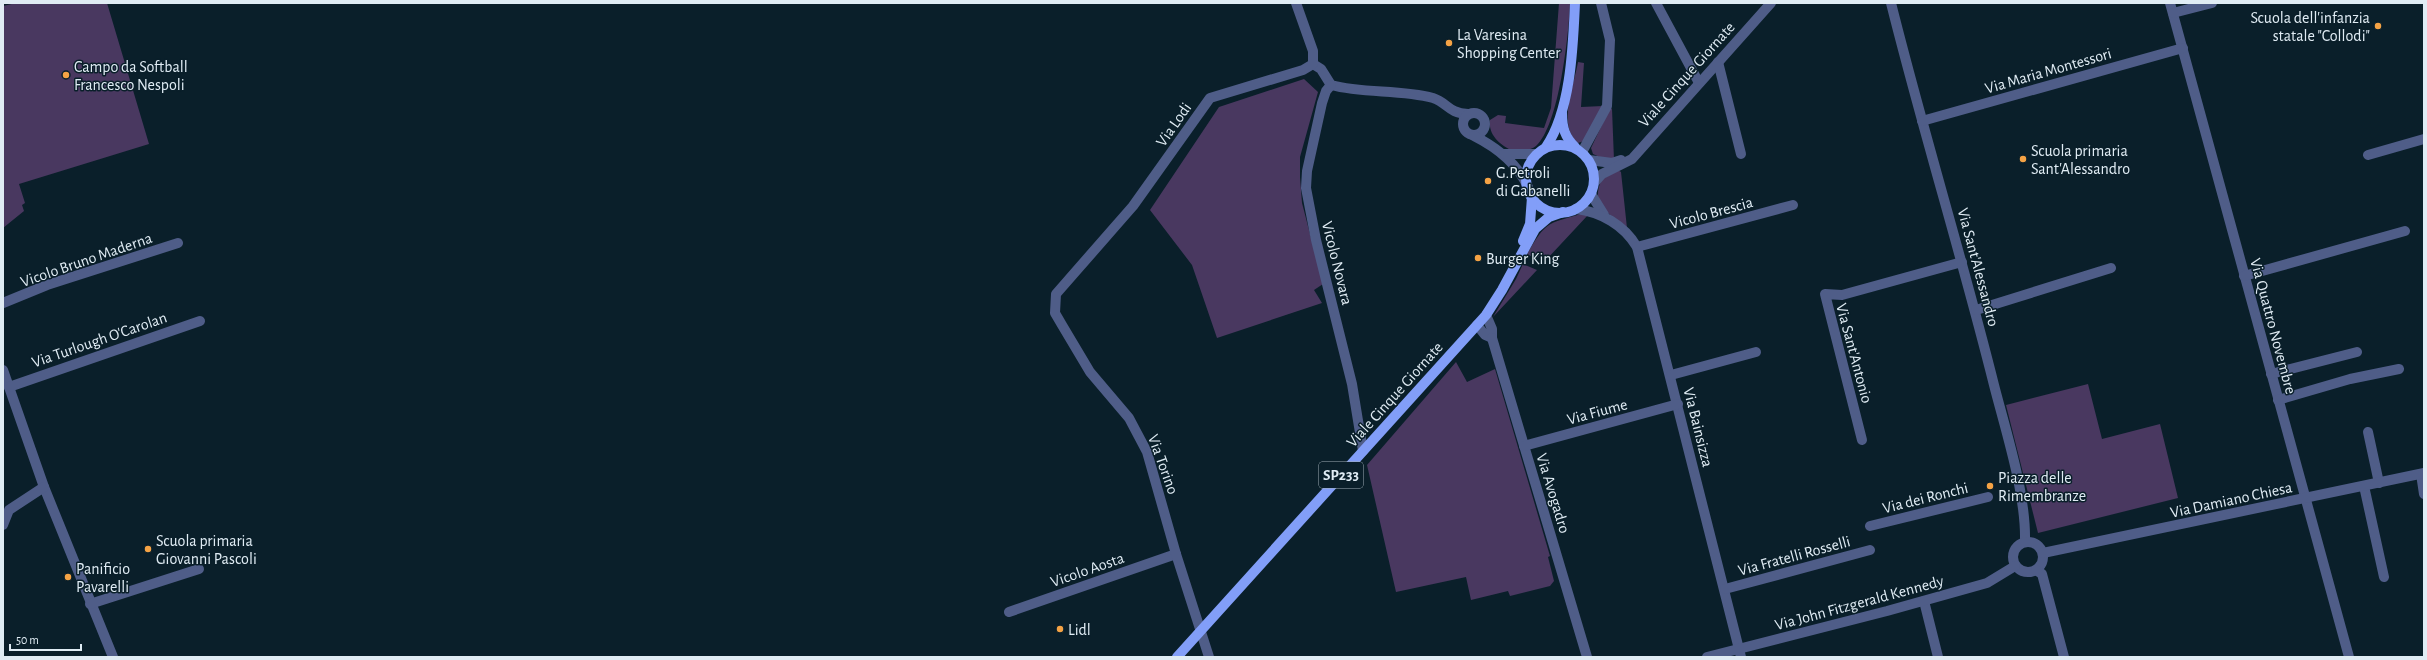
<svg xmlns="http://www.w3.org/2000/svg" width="2427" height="660" font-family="'Alegreya Sans',sans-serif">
<rect width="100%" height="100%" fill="#0a1f2a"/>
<g fill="#493860">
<path d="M16,3H107L149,144L19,184L25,203L22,205L24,211L3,228V6Z"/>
<path d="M1559,3H1570C1569,34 1559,126 1536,146C1530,151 1521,151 1513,151C1500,145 1488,135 1490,120L1498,115L1506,116L1505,123L1544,128L1551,108Z"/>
<path d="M1578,62L1584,63L1581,107L1603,106L1584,141L1578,143C1557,126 1574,85 1578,62Z"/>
<path d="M1304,79L1318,92L1300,157V177L1302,203L1323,284L1314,290L1322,303L1217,338L1192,265L1150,210L1219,107Z"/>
<path d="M1610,108L1612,109L1614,160H1606L1593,154L1591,148Z"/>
<path d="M1618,170L1621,172L1627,228C1609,213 1589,205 1602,179Z"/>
<path d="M1581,214L1588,215L1547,259L1542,253L1536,259L1527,254C1546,222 1546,224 1581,214Z"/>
<path d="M1523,264L1537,270L1493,317L1516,279Z"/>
<path d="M1456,362L1467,382L1495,369L1550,556L1548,557L1554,581L1550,586L1510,596L1508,591L1471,600L1466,577L1396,592L1367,465Z"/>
<path d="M2088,384L2102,439L2160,424L2178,498L2038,533L2006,405Z"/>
</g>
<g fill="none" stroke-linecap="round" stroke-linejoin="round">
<g stroke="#4f5d88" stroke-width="10">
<path d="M1656,3L1699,83"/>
<path d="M1891,3C1923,131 1962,257 1994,385C2006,432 2026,493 2025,541"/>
<path d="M2170,3L2349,657"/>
<path d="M2173,13L2212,3"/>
<path d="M1718,62L1741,154"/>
<path d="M1313,64L1321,69L1331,85C1364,94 1400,89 1433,98C1448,103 1448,113 1468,114"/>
<path d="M1331,85L1326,91L1322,103L1307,171L1306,188L1316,240L1352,384L1363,451"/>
<circle cx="1474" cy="124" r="11"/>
<path d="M1922,121L2183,48"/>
<path d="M1474,136C1498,148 1517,163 1528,187"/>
<path d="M1582,152L1607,106L1610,40L1601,3"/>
<path d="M1504,154H1536"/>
<path d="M2368,155L2424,139"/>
<path d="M1589,160L1612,163L1621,160"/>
<path d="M1594,183L1602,174L1632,159L1771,3"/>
<path d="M1591,194L1604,215"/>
<path d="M1576,209C1601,212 1624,225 1637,247L1741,657"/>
<path d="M1637,247L1793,205"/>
<path d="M2244,276L2405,231"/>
<path d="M3,303L47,285L178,243"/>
<path d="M1976,310L2111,268"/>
<path d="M1477,325L1485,335L1492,338V329L1486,315"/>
<path d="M1492,338L1587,657"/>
<path d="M3,370L44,487L113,657"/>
<path d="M2271,374L2357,352"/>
<path d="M1671,375L1756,352"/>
<path d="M9,387L200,321"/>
<path d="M2278,400L2350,379L2399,369"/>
<path d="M2368,432L2379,483"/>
<path d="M1862,440L1825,294L1842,295L1962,262"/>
<path d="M1524,446L1678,404"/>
<path d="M2421,474L2424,494"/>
<path d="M2364,486L2384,577"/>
<path d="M3,525L9,510L44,487"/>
<path d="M1870,526L1988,497"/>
<circle cx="2028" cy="557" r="15"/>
<path d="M2043,553L2424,473"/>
<path d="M2036,570L2042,574L2064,657"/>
<path d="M1725,589L1870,550"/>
<path d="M1924,601L1938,657"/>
<path d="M90,604L199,569"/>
<path d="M1009,612L1176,554"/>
<path d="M1209,657L1176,554L1147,452L1129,418L1090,372L1062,325L1055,313L1056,294L1133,206L1210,98L1303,70L1313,64V51L1296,3"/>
<path d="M1707,657L1887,611L1987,583L2015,566"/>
</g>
<g stroke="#829ef8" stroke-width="10">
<path d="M1562,113C1562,128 1565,137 1575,147"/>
<circle cx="1560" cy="179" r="34"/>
<path d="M1546,147C1571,110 1573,47 1575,3"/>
<path d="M1523,241L1530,224L1532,197"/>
<path d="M1177,657L1486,315L1502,290L1535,229L1549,217L1563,212"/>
</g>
</g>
<g fill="#f5a345" stroke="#0a1f2a" stroke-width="1.5">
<circle cx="2378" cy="26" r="4"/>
<circle cx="1449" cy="43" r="4"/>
<circle cx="66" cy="75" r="4"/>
<circle cx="2023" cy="159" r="4"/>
<circle cx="1488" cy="181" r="4"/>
<circle cx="1478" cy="258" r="4"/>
<circle cx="1990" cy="486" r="4"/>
<circle cx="148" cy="549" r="4"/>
<circle cx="68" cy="577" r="4"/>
<circle cx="1060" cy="629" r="4"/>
</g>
<g text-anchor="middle" stroke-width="3" stroke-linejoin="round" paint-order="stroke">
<rect fill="#0a1f2a" stroke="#a0aeb7" stroke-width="1" x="1319" y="462" width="44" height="26" rx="3"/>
<g font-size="15" font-weight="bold" fill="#e0ecf4">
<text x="1341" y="480">SP233</text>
</g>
<g font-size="16" fill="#e0ecf4" stroke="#0a1f2a" text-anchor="start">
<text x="2370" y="23" text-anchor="end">Scuola dell'infanzia<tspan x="2370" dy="18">statale "Collodi"</tspan></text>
<text x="1457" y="40">La Varesina<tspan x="1457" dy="18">Shopping Center</tspan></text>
<text x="74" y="72">Campo da Softball<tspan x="74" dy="18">Francesco Nespoli</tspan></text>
<text x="2031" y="156">Scuola primaria<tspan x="2031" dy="18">Sant'Alessandro</tspan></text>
<text x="1496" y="178">G.Petroli<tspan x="1496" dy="18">di Gabanelli</tspan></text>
<text x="1486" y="264">Burger King</text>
<text x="1998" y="483">Piazza delle<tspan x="1998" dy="18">Rimembranze</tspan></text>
<text x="156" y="546">Scuola primaria<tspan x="156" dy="18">Giovanni Pascoli</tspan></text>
<text x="76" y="574">Panificio<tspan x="76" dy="18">Pavarelli</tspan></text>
<text x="1068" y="635">Lidl</text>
</g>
<g font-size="16" fill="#e0ecf4" stroke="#0a1f2a">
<text transform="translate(2048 70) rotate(-16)" y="6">Via Maria Montessori</text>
<text transform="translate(1686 74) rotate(-48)" y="6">Viale Cinque Giornate</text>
<text transform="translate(1173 124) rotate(-55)" y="6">Via Lodi</text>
<text transform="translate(1711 212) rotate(-15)" y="6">Vicolo Brescia</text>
<text transform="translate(86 259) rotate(-19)" y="6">Vicolo Bruno Maderna</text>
<text transform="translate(1338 263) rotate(76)" y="6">Vicolo Novara</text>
<text transform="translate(1979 267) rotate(75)" y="6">Via Sant'Alessandro</text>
<text transform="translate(2274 326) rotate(75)" y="6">Via Quattro Novembre</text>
<text transform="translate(99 339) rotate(-19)" y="6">Via Turlough O'Carolan</text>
<text transform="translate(1855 353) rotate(75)" y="6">Via Sant'Antonio</text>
<text transform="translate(1394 394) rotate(-48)" y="6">Viale Cinque Giornate</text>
<text transform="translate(1597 411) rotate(-15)" y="6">Via Fiume</text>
<text transform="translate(1699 427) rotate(76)" y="6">Via Bainsizza</text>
<text transform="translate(1164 464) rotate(70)" y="6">Via Torino</text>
<text transform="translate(1554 493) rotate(73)" y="6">Via Avogadro</text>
<text transform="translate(1925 497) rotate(-14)" y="6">Via dei Ronchi</text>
<text transform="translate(2231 499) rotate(-12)" y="6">Via Damiano Chiesa</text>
<text transform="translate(1794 555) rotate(-15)" y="6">Via Fratelli Rosselli</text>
<text transform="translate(1087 569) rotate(-19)" y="6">Vicolo Aosta</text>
<text transform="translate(1859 602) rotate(-15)" y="6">Via John Fitzgerald Kennedy</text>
</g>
</g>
<rect width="2427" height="660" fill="none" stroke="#e0ecf4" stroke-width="8"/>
<path d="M10 644v6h71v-6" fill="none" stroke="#e0ecf4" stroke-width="2"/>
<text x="16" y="644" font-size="12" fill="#e0ecf4" stroke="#0a1f2a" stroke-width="3" paint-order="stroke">50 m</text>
</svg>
